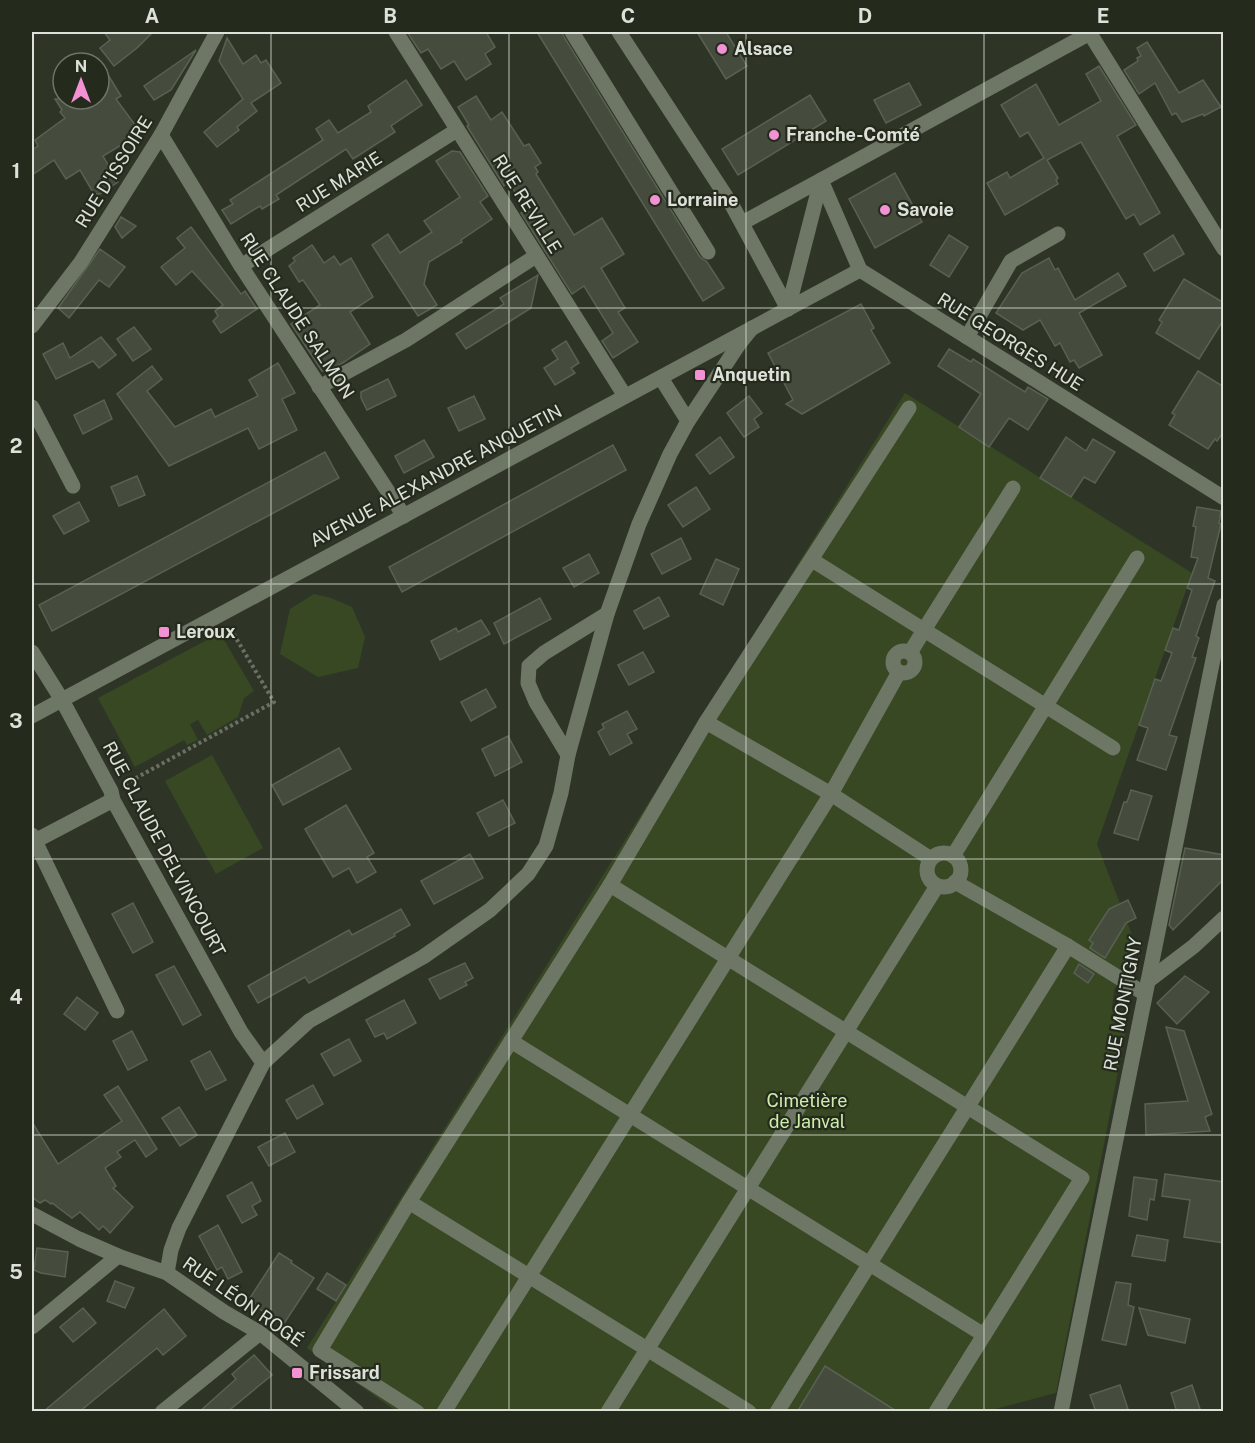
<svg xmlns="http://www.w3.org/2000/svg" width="1255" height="1443" font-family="'Public Sans',sans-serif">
<rect width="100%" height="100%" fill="#2e3527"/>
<g fill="#374823">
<path d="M905,393L1192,573L1097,844L1132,935L1126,970L1114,990L1112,1009L1128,1020L1056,1393L984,1412L396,1411L307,1348Z"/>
<path d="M314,594L331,598L352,607L365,637L358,668L318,677L280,654L290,609Z"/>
<path d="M220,633L254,691L244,698L238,717L207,735L198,720L190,724L198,740L187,745L184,740L135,767L98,698Z"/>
<path d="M212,755L263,848L216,874L165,781Z"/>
</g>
<g fill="#454c3e" stroke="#596152" stroke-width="1.5">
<path d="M104,32H153L137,48L114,66L100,48L110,40Z"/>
<path d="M407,32H486L495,47L485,54L491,64L466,80L454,61L441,69L428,49L421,53Z"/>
<path d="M537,32H562L564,37L700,257L707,262L724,288L703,301Z"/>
<path d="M697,32H726L747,66L726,79Z"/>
<path d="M227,38L243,64L256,55L261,63L266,60L281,83L251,103L257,111L237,127L239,130L217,147L204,132L243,99L219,61Z"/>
<path d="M1147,42L1179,93L1203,80L1221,107L1204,116L1203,114L1182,122L1176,113L1172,115L1155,83L1139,94L1124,70L1138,61L1137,58L1141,56L1137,48Z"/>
<path d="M196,50L171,90L154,100L144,86Z"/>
<path d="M99,60L121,96L116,99L141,133L103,156L118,182L100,194H94L80,170L66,179L54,160L32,175V150L38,146L35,140L65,118L60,112L62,110L55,99H99Z"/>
<path d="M1099,66L1136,125L1117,136L1160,213L1140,225L1134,214L1126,219L1081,142L1047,160L1058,178L1056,180L1058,184L1005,215L987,183L1007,172L1010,178L1044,158L1028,132L1020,137L1001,105L1036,84L1059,125L1101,101L1086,74Z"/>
<path d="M406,80L422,105L391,126L395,132L353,159L346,149L276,195L279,199L262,209L260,206L231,224L222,210L233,204L230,200L323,140L316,129L329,120L338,133L371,112L368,106Z"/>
<path d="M909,83L921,105L886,123L874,100Z"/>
<path d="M810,95L826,121L738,175L722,149Z"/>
<path d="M476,96L491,120L502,112L524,146L529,144L541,163L535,167L538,172L536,174L574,235L602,218L624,254L601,268L625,308L618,312L638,342L613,358L602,341L613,333L584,286L572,294L521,213L526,210L509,182L504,186L467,126L469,125L458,107Z"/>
<path d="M452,151L460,152L488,196L480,202L492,219L461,240L462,242L429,262L424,284L437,305L418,316L372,245L388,234L400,253L432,232L424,221L460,197L436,161Z"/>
<path d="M895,173L922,222L875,248L849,199Z"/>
<path d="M121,217L136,226L122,238L115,227Z"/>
<path d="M191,227L241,294L245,291L257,309L221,333L213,321L218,316L215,311L223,305L192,271L176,285L161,267L185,248L177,238Z"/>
<path d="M949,235L968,247L949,277L930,265Z"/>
<path d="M1173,235L1184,254L1154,271L1144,254Z"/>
<path d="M312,245L324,263L334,256L340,265L351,258L373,297L350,312L370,344L344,362L326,372L322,371L291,324L320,305L303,280L299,282L289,266L295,261L293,258Z"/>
<path d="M100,249L125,267L109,287L99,280L69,318L58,308Z"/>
<path d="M1049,258L1055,270L1058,268L1075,300L1118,273L1126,286L1079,313L1102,355L1079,368L1074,360L1070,362L1060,343L1055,346L1040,320L1023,330L996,313L1022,273Z"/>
<path d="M538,275L531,308L466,349L456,334L504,304L500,298Z"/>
<path d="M1184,279L1224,303V319L1199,359L1156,333L1162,322L1159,320Z"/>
<path d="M861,304L874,328L871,330L890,363L802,414L786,404L793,400L768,353Z"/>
<path d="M134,327L151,349L133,361L117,339Z"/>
<path d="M101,337L116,355L99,368L93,361L56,379L43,354L63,343L70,358Z"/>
<path d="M566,341L579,363L571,368L575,373L555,385L544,368L558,359L552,350Z"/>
<path d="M949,349L971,362L973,359L1025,392L1028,387L1048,399L1028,430L1009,418L989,447L959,427L981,394L938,366Z"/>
<path d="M278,363L295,393L282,399L297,430L259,449L248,428L169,466L117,394L152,366L162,379L147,391L175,427L211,409L215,417L258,396L249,380Z"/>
<path d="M1198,371L1224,387V431L1217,441L1215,439L1208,449L1169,425L1175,415L1172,413Z"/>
<path d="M388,379L396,396L367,410L361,398V392Z"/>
<path d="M474,396L485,419L459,431L448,408Z"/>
<path d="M749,396L762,413L754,419L759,427L744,437L727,413Z"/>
<path d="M104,400L112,419L83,434L74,415Z"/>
<path d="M720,437L734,457L710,474L696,455Z"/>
<path d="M1066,437L1086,451L1093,439L1115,452L1095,483L1084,477L1071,497L1040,478Z"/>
<path d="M424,440L434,457L404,473L395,456Z"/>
<path d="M613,445L626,470L402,592L389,567Z"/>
<path d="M325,452L339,478L52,631L39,605Z"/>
<path d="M137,476L145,495L119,506L111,487Z"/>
<path d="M696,487L710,509L683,527L668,505Z"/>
<path d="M79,502L89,521L64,534L53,516Z"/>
<path d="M1197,507L1221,511L1219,523L1221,524L1208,578L1215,581L1196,636L1199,638L1192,657L1196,658L1169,735L1177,737L1166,770L1137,760L1148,728L1139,725L1155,679L1161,681L1172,653L1165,650L1173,628L1179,630L1192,590L1187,588L1198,558L1191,557L1196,527L1193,526Z"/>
<path d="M681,538L691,559L662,574L651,554Z"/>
<path d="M589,554L599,573L574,587L563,568Z"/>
<path d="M716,559L739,569L723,605L700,594Z"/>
<path d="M659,597L669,616L644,629L634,611Z"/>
<path d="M540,598L551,619L504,644L494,623Z"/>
<path d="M481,620L490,634L440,660L431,641L456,628L458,632Z"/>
<path d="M643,652L654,672L629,685L618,665Z"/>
<path d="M486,689L496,707L471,721L461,702Z"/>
<path d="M627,711L637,729L627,734L632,743L610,755L598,732L604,728L602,724Z"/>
<path d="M508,736L522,762L495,776L482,749Z"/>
<path d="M339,748L351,769L283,805L272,785Z"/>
<path d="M1131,790L1152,796L1138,840L1114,833L1124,802H1127Z"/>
<path d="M503,800L515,823L489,836L477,813Z"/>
<path d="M346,805L374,853L367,857L376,872L357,883L349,868L333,877L305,829Z"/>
<path d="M1185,848L1224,855V879L1173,930L1169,925Z"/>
<path d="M470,854L483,878L434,904L421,881Z"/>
<path d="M1128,900L1136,918L1126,923L1105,958L1090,948L1093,943L1089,940L1109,909Z"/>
<path d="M133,903L153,942L133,953L112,914Z"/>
<path d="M401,909L410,925L394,934L395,936L309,983L305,977L258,1003L248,986L349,930L352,935Z"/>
<path d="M465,963L473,978L465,982L467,985L440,999L429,979Z"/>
<path d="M1079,964L1094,974L1088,983L1074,973Z"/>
<path d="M174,966L201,1015L183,1025L156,975Z"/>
<path d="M1185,976L1209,992L1177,1024L1157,1003Z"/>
<path d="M77,997L98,1013L85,1030L64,1014Z"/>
<path d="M404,1000L416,1023L387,1039L384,1033L375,1037L366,1020Z"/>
<path d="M1166,1027L1184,1031L1212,1114L1205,1117L1210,1131L1146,1135L1145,1104L1188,1101Z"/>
<path d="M132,1031L147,1060L128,1070L113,1041Z"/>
<path d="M349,1039L361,1061L334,1076L321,1054Z"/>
<path d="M210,1051L226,1080L206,1090L191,1061Z"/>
<path d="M313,1085L323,1104L297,1119L286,1100Z"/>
<path d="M118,1086L157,1149L146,1157L135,1140L117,1152L121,1157L105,1168L116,1186L113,1188L133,1207L110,1233L103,1226L99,1230L80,1212L72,1218L52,1203L51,1204L45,1200L40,1203L32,1197V1122L58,1164L122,1121L104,1095Z"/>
<path d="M179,1107L197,1135L180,1146L162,1118Z"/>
<path d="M285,1133L295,1152L269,1166L258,1147Z"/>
<path d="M1165,1174L1224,1182V1243L1184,1237L1190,1200L1162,1196Z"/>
<path d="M1134,1177L1157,1180L1154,1200L1150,1199L1147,1220L1129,1216Z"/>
<path d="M252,1182L261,1201L252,1206L257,1215L242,1223L227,1196Z"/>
<path d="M218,1225L242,1272L228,1279L222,1267L217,1270L199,1236Z"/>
<path d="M1137,1235L1168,1240L1165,1261L1132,1256Z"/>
<path d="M37,1248L68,1252L65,1277L41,1273L34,1270Z"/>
<path d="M279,1253L292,1261L291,1263L314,1278L283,1325L248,1301Z"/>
<path d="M327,1273L346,1285L336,1301L317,1289Z"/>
<path d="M115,1281L134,1288L125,1308L107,1301Z"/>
<path d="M1116,1282L1131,1284L1128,1305L1134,1307L1126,1345L1102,1340Z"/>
<path d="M83,1308L96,1323L73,1342L60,1327Z"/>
<path d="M1139,1308L1190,1319L1185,1343L1148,1335Z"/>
<path d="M164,1309L186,1336L163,1355L157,1348L79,1412H43Z"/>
<path d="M254,1355L272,1375L227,1412H199L236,1379L232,1374Z"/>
<path d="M825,1366L898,1412H797Z"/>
<path d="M1120,1385L1128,1409L1119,1412H1096L1090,1395Z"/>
<path d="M1192,1385L1201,1412H1177L1171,1393Z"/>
</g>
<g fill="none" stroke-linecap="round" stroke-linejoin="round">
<path stroke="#6a7064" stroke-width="4" stroke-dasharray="3 3" stroke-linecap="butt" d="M125,784L274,702L230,628"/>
<g stroke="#6e7766" stroke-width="15">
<path d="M396,32L625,396"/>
<path d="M572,32L708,252"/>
<path d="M619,32L733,207L788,309"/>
<path d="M1089,32L1224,249"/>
<path d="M161,135L241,266L404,516"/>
<path d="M742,223L821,180L860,270L1224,498"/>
<path d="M241,266L457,130"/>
<path d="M788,309L821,180L1092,32"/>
<path d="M32,326L81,262L161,135L217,32"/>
<path d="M967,337L1011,261L1058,234"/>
<path d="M661,378L688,421"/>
<path d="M319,387L406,340L536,256"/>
<path d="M32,407L73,486"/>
<path d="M1013,488L924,630L1113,748"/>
<path d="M812,560L924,630L910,653"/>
<circle cx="904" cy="662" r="11"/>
<path d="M32,652L62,700L111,791L113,800L241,1032L263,1063"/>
<path d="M32,716L860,270"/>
<path d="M706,722L831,794L931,859"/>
<path d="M568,755L536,702L528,683L529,666L544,653L607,614"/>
<path d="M32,835L35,841L113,800"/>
<path d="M35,841L117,1011"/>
<circle cx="944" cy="870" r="17"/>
<path d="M953,856L1137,558"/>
<path d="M955,882L1068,946"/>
<path d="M610,885L1082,1178L936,1412"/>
<path d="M1148,981L1194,946L1224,918"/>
<path d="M511,1041L984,1335"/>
<path d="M409,1202L320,1350L417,1412"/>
<path d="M32,1214L79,1239L118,1256L167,1273L224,1312L260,1333L357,1412"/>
<path d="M167,1273L171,1250L179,1228L263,1063L309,1021L423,957L490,910L528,874L546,846L561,793L568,755L607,614L639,524L670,454L688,421L739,344L752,328"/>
<path d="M32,1327L118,1256"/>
<path d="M162,1412L260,1333"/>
<path d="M444,1412L831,794L899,672"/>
<path d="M608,1412L937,886"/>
<path d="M749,1412L409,1202L610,885L706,722L909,408"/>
<path d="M777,1412L1068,946L1145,994"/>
<path d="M1061,1412L1224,605"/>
</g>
</g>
<path fill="none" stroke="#dde1d9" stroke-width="1.5" stroke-opacity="0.55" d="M271,32V1412M509,32V1412M746,32V1412M984,32V1412M32,308H1224M32,584H1224M32,859H1224M32,1135H1224"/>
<g fill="#f391d5" stroke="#242b1d" stroke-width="2">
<circle cx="722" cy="49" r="6"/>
<circle cx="774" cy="135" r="6"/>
<circle cx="655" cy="200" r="6"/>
<circle cx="885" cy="210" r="6"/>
<rect x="694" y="369" width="12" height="12" rx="3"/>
<rect x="158" y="626" width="12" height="12" rx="3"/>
<rect x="291" y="1367" width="12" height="12" rx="3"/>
</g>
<g text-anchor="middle" stroke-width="4.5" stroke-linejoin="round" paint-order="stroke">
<g font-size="18" font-weight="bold" fill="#dde1d9" stroke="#242b1d" text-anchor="start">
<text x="734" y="55">Alsace</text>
<text x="786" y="141">Franche-Comté</text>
<text x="667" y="206">Lorraine</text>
<text x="897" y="216">Savoie</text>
<text x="712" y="381">Anquetin</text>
<text x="176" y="638">Leroux</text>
<text x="309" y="1379">Frissard</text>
</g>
<g font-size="18" fill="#dde1d9" stroke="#242b1d">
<text transform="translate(114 172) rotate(-58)" y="6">RUE D'ISSOIRE</text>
<text transform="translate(339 182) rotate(-32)" y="6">RUE MARIE</text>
<text transform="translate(527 204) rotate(58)" y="6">RUE REVILLE</text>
<text transform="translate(297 316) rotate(57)" y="6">RUE CLAUDE SALMON</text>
<text transform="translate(1010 342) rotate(32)" y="6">RUE GEORGES HUE</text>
<text transform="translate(436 476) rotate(-28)" y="6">AVENUE ALEXANDRE ANQUETIN</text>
<text transform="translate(164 849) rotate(62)" y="6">RUE CLAUDE DELVINCOURT</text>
<text transform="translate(1123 1004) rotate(-79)" y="6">RUE MONTIGNY</text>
<text transform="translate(243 1302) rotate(35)" y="6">RUE LÉON ROGÉ</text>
</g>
<g font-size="18" fill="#cdedab" stroke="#242b1d">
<text x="807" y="1107">Cimetière<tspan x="807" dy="21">de Janval</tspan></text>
</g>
</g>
<rect width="1255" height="1443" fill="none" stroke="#242b1d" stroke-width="66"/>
<g transform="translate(81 81)"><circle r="28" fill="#242b1d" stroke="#6e7468" stroke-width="1.5"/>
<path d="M0-4.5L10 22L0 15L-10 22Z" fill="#f391d5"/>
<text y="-9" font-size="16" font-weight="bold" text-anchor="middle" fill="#dde1d9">N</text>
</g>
<rect x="33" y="33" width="1189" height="1377" fill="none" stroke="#dde1d9" stroke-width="2"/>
<g font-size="20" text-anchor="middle" font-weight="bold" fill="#dde1d9">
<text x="152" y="23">A</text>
<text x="390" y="23">B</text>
<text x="628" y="23">C</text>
<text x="865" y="23">D</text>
<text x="1103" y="23">E</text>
<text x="16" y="178">1</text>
<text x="16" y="453">2</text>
<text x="16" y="728">3</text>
<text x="16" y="1004">4</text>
<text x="16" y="1279">5</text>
</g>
</svg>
